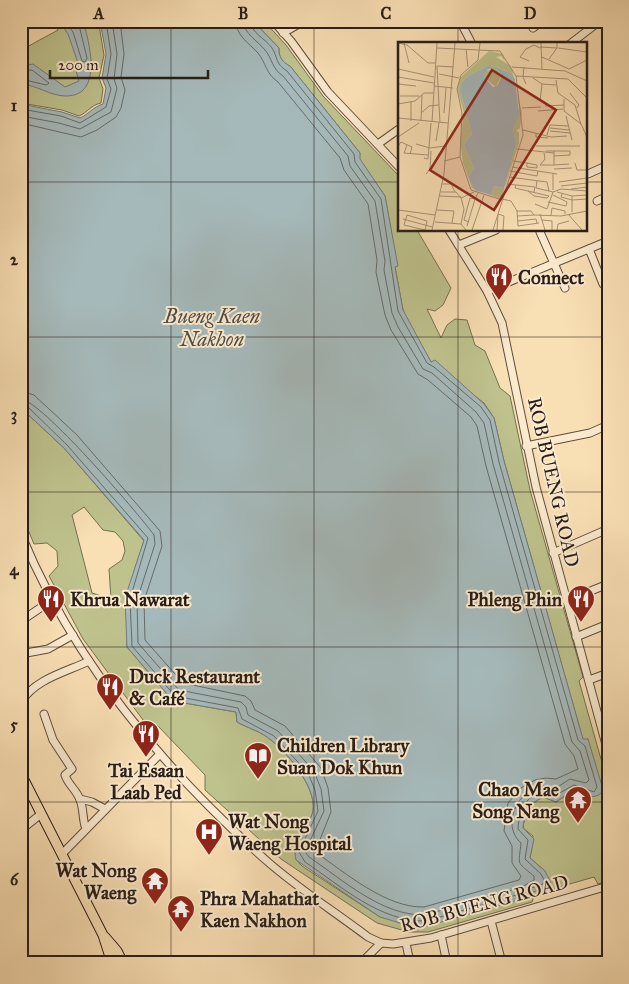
<svg xmlns="http://www.w3.org/2000/svg" width="629" height="984" font-family="'IM FELL Great Primer',serif">
<rect width="100%" height="100%" fill="#f9dfb4"/>
<filter id="stains"><feTurbulence type="fractalNoise" baseFrequency=".004" numOctaves="4"/><feColorMatrix values="0 0 0 0 .2 0 0 0 0 .09 0 0 0 0 .02 0 0 0 .5 -.17"/></filter>
<radialGradient id="worn" r=".72"><stop offset=".6" stop-color="#630" stop-opacity="0"/><stop offset="1" stop-color="#630" stop-opacity=".3"/></radialGradient>
<g fill="#bec28d" stroke="#747052" fill-rule="evenodd">
<path d="M53,21H98L99,25L104,55L99,78L103,89L101,103C91,105 88,112 79,116L62,110L21,103V41L25,48L58,30Z"/>
<path d="M253,21H264L286,45L323,96L399,176V230H417L451,288L443,305L435,311L427,309L441,338L447,325L455,319L467,320L475,345L485,351L500,388L510,396L530,490L583,677L579,681L608,784V881L598,884L594,877L535,894L532,902L428,932H409L377,923L281,859L205,790V775L157,725L149,728L83,639L49,576L58,566L57,551L47,543L34,544L21,513V408L64,448L144,541L134,571L127,647L173,701L236,712L237,722C248,728 262,732 271,740C288,753 317,788 313,811C309,830 283,848 302,866L380,917L533,892L550,884L545,871L530,858L533,836L523,828C525,811 528,805 543,797L556,802L574,790L588,739L583,740L504,461L494,418L484,403L431,362L408,322L403,310L395,267L397,266L385,196L359,159L360,153L290,66C282,63 278,56 279,48ZM84,507L103,530L115,532L123,541L125,551L122,560L109,569L111,599L92,593L72,515Z"/>
</g>
<g fill="#a5b9ba" stroke="#737b79">
<path d="M59,21H83C89,41 104,96 66,96C50,96 37,85 21,84V66L33,64L65,87L79,81L76,71L79,66L68,34Z"/>
<path d="M100,21H253L279,48C278,56 283,63 290,66L360,153V159L385,196L398,266L395,267L403,310L431,362L435,360L484,404L494,418L504,461L583,739H588L602,786V792C594,801 584,794 573,790L556,802L543,797C528,805 525,811 523,828L534,839L530,858L545,871L551,883L547,888L533,892L532,896L427,926H410L380,917L296,860C291,841 309,829 313,811C317,788 288,753 271,740C262,732 248,728 237,722L236,712L173,701L127,647L125,598L144,540L64,448L21,408V104L62,112L80,118C89,114 93,107 103,104L106,88L102,78L106,54Z"/>
</g>
<g fill="none" stroke-linecap="round" stroke-linejoin="round">
<g stroke="#676b69" stroke-width="1">
<path d="M65,21L73,32L82,61L85,62L87,58L78,21"/>
<path d="M21,71L32,70L49,83L46,85L21,79"/>
<path d="M21,109L61,116L80,123L106,107L111,89L107,79L111,54L106,21"/>
<path d="M21,116L59,123L80,129L111,112L117,88L114,79L117,54L112,21"/>
<path d="M21,123L81,137L97,130L116,117L121,108L125,90L121,77L124,54L120,21"/>
<path d="M21,391L34,395L77,435L160,531L162,546L144,601L145,640L183,683L245,696L251,701L255,710L285,726L321,768L328,788L331,812L315,852C346,873 386,908 424,907L519,880L521,876L512,863V846L504,831L508,803L521,788L535,780L546,778L556,779L578,769L574,756L565,744L486,466L477,426L471,417L428,380L418,374L391,330L385,315L376,272L377,260L368,204L344,170L340,158L278,82C266,74 266,63 258,53C249,43 236,36 236,21"/>
<path d="M21,399C41,400 138,513 154,535L155,544L137,600L138,643L179,690L241,702L246,707L248,715L278,731L314,771L321,789L324,811L307,847L306,853L309,857C343,880 382,916 425,915L522,887L534,880V876C515,861 519,865 521,843C497,822 525,776 556,788L570,779L586,783L589,780L580,751L572,742L493,464L484,423L476,412L432,373L423,369L398,327L392,313L384,270L385,261L375,201L350,166L348,156L283,76C272,69 272,58 265,50C258,41 244,34 243,21"/>
<path d="M21,405L27,406L67,445L148,538L130,599L132,646L175,696L238,708L242,719L274,736L308,773L315,790L318,811L299,852L305,862C341,886 380,922 426,921L527,892L531,888L543,884L544,880L541,874L525,859L528,840L518,829C519,806 531,786 556,795L574,785L594,792L597,787L585,746L578,740L499,462L490,420L481,407L434,367L427,363L398,311L381,199L355,162L354,154L287,71C275,64 278,57 272,48C266,39 251,33 250,21"/>
</g>
<defs>
<g id="minor">
<path d="M273,21L291,41L328,92L399,167"/>
<path d="M460,21L472,44"/>
<path d="M533,28L542,21"/>
<path d="M283,33L304,21"/>
<path d="M570,44L600,21"/>
<path d="M378,144L399,129"/>
<path d="M588,174L608,165"/>
<path d="M597,201L608,196"/>
<path d="M449,230L487,291L502,323L536,487L608,752"/>
<path d="M540,232L565,288"/>
<path d="M459,245L496,230"/>
<path d="M589,249L603,284L608,281"/>
<path d="M487,291L608,241"/>
<path d="M526,446L590,433L608,425"/>
<path d="M21,534C74,663 164,770 268,862C299,889 335,912 368,937L381,943L393,944L431,938L608,886"/>
<path d="M553,553L608,529"/>
<path d="M566,601L608,584"/>
<path d="M21,621L52,600"/>
<path d="M576,637L608,624"/>
<path d="M21,654L48,649L73,635"/>
<path d="M589,680L608,673"/>
<path d="M21,702C35,679 66,672 89,661"/>
<path d="M44,714L53,740L72,769L65,775C68,785 77,790 80,800C84,809 82,819 86,829"/>
<path d="M80,799L92,802L105,809"/>
<path d="M21,830L41,814"/>
<path d="M63,853L159,755"/>
<path d="M491,921L502,963"/>
<path d="M441,935L447,963"/>
<path d="M406,943L410,963"/>
<path d="M101,963L110,958"/>
<path d="M361,963L381,943"/>
</g>
<g id="major">
<path d="M21,774L103,935L112,963"/>
<path d="M105,937L117,951L123,963"/>
</g>
</defs>
<use href="#minor" stroke="#5d4e3f" stroke-width="9"/>
<use href="#major" stroke="#291d18" stroke-width="11"/>
<use href="#minor" stroke="#fbeace" stroke-width="7"/>
<use href="#major" stroke="#f9dfb4" stroke-width="9"/>
</g>
<path fill="none" stroke="#291d18" stroke-width="1" stroke-opacity="0.55" d="M171,21V963M314,21V963M458,21V44M21,182H399M585,182H608M458,230V963M21,337H608M21,492H608M21,647H608M21,802H608"/>
<defs>
<symbol id="restaurant-pin" viewBox="-11 -11 22 30"><path d="M0 17L-7.5 6A9.5 9.5 0 1 1 7.5 6Z" fill="#8f2418" stroke="#fbeace"/><path d="M-5-6h1v4h1v-4h1v4h1v-4h1v5L-1.5 .5V6h-2V.5L-5-1ZM5-6V6H3V1.5H1.5Q1.5-4 5-6Z" fill="#fff"/></symbol>
<symbol id="library-pin" viewBox="-11 -11 22 30"><path d="M0 17L-7.5 6A9.5 9.5 0 1 1 7.5 6Z" fill="#8f2418" stroke="#fbeace"/><path d="M-6-4Q-3-5.5-.7-3.5V5Q-3 3-6 4ZM6-4Q3-5.5 .7-3.5V5Q3 3 6 4Z" fill="#fff"/></symbol>
<symbol id="temple-pin" viewBox="-11 -11 22 30"><path d="M0 17L-7.5 6A9.5 9.5 0 1 1 7.5 6Z" fill="#8f2418" stroke="#fbeace"/><path d="M0-6L5-2H3V0L6.5 2.5H4V6H1.5V3h-3V6H-4V2.5H-6.5L-3 0V-2H-5Z" fill="#fff"/></symbol>
<symbol id="hospital-pin" viewBox="-11 -11 22 30"><path d="M0 17L-7.5 6A9.5 9.5 0 1 1 7.5 6Z" fill="#8f2418" stroke="#fbeace"/><path d="M-5-5h3v3.5h4V-5h3V5h-3V1.5h-4V5h-3Z" fill="#fff"/></symbol>
</defs>
<g fill-rule="evenodd">
<use href="#restaurant-pin" x="483" y="261" width="32" height="43"/>
<use href="#restaurant-pin" x="35" y="583" width="32" height="43"/>
<use href="#restaurant-pin" x="565" y="583" width="32" height="43"/>
<use href="#restaurant-pin" x="94" y="671" width="32" height="43"/>
<use href="#restaurant-pin" x="130" y="718" width="32" height="43"/>
<use href="#library-pin" x="242" y="740" width="32" height="43"/>
<use href="#temple-pin" x="562" y="784" width="32" height="43"/>
<use href="#hospital-pin" x="193" y="816" width="32" height="43"/>
<use href="#temple-pin" x="139" y="865" width="32" height="43"/>
<use href="#temple-pin" x="165" y="893" width="32" height="43"/>
</g>
<g text-anchor="middle" stroke-width="4" stroke-linejoin="round" paint-order="stroke">
<g font-size="19" font-weight="bold" fill="#291d18" stroke="#fbeace" text-anchor="start">
<text x="518" y="284">Connect</text>
<text x="70" y="606">Khrua Nawarat</text>
<text x="562" y="606" text-anchor="end">Phleng Phin</text>
<text x="129" y="683">Duck Restaurant<tspan x="129" dy="22">&amp; Café</tspan></text>
<text x="277" y="752">Children Library<tspan x="277" dy="22">Suan Dok Khun</tspan></text>
<text x="146" y="777" text-anchor="middle">Tai Esaan<tspan x="146" dy="22">Laab Ped</tspan></text>
<text x="559" y="796" text-anchor="end">Chao Mae<tspan x="559" dy="22">Song Nang</tspan></text>
<text x="228" y="828">Wat Nong<tspan x="228" dy="22">Waeng Hospital</tspan></text>
<text x="136" y="877" text-anchor="end">Wat Nong<tspan x="136" dy="22">Waeng</tspan></text>
<text x="200" y="905">Phra Mahathat<tspan x="200" dy="22">Kaen Nakhon</tspan></text>
</g>
<g font-size="19" fill="#291d18" stroke="#fbeace">
<text transform="translate(554 482) rotate(77)" y="7">ROB BUENG ROAD</text>
<text transform="translate(484 903) rotate(-15)" y="7">ROB BUENG ROAD</text>
</g>
<g font-size="20" font-style="italic" fill="#4e4c49" stroke="#fbeace">
<text x="212" y="323">Bueng Kaen<tspan x="212" dy="23">Nakhon</tspan></text>
</g>
</g>
<g transform="translate(398 42)">
<rect width="189" height="189" fill="#f9dfb4"/>
<path d="M91,9L105,12L107,19L103,14L98,15L113,24L124,71L122,86L118,89L121,90V101L103,157L74,146L65,121L62,98L66,71L59,46L62,36ZM93,22L94,27L88,29L86,35L98,45L103,34L97,24L112,31L118,42L121,66L115,87L118,102L106,146L96,144L93,153L77,148L70,135L76,126L66,102L74,92L62,48L63,41L70,34Z" fill="#bec28d" fill-rule="evenodd"/>
<path d="M93,22L94,27H90L86,35L95,45L99,44L104,34L96,24L112,31L117,37L121,72L115,87L118,102L106,146L96,144L93,153L77,148L70,135L76,126L66,102L74,92L62,48L63,41L70,34Z" fill="#a5b9ba"/>
<path fill="none" stroke="#a69176" stroke-width="1" d="M0,1L9,3L30,21H37M6,1L11,21M82,1L80,18L63,33L59,47L64,71L62,115L73,148L104,158M143,1L144,27M142,5L159,6M39,6L102,9L118,34L125,93L95,188M160,6L189,10M68,7L70,25M144,15L171,27L189,18M151,17L159,6V1M131,19L122,15L128,7L136,3L142,6M39,24L40,45M39,24L55,25M114,25L167,29L189,39M126,25L125,35L128,42M0,27L36,35M41,32L61,36M118,34L170,37L189,56M0,35L36,41M135,36L144,42L158,43M158,38L160,51L177,63L183,82M0,42L18,44M36,44L55,46M40,45L42,81M172,51L181,63L179,66M2,54H21M166,57V69L183,82L189,95M142,59L144,42M0,62L17,59L26,51H35M147,64L166,63M124,66L143,65M140,69L165,67M23,71L31,64L41,63M46,71L48,46M168,74L174,98M0,76L50,81M13,79V60M23,79L24,53M34,80L39,1M152,86L171,88M125,88L153,95L169,94M152,89L172,91M138,91V95L150,96M149,93L152,83L170,84M0,95L21,81M38,99L41,81M18,102L32,106L47,104M9,103L6,111L30,113M0,104L3,100L14,105L12,112M138,104H182M119,107L156,111M148,109H172V113L156,114V109M146,111L147,117L142,123H156V114M26,116L30,117L33,81M46,119L62,115M115,119L129,121L139,123V126L129,125V121M177,121L179,128H189M156,123L171,122M114,125L159,132M156,127L174,126M112,129L139,134L140,129M28,132L32,127L33,109M111,135L149,140L151,149L155,150L163,147M139,139L138,146L151,149M161,140L189,136M44,142H53L57,150M109,142L137,145L136,150M118,143L117,146L130,149L136,154L149,156L151,154L130,149M163,144L189,141M163,147L189,149M173,147L189,145M155,148V132M43,150H58L63,156M159,150L174,154M164,152L163,155L174,158L189,157M155,153L169,160L168,164M42,154L63,155M104,157L113,159L119,169H133L136,173L163,174L189,169M150,160L168,164M137,162L149,167L155,150M0,168L37,173M39,168L56,169L54,181M119,169L120,184L141,181M174,170V154L189,153M100,172L106,174L105,188M142,172L147,188M170,172L184,188M9,173L29,179L27,188L6,183ZM153,173L154,166L167,169V172M119,174L136,173M5,177L34,185M144,178L154,179V188M120,179L138,177L139,181M37,180L63,182L68,188M71,180L66,178L72,156L77,157L80,151M63,182L66,167L63,156L76,150M69,184L77,157M34,188L46,132L57,1M74,188L86,153M99,188L100,173M159,188L160,182L171,179"/>
<path fill="#8f2418" fill-opacity="0.15" stroke="#8f2418" stroke-width="2.5" d="M94,28L158,68L96,168L32,128Z"/>
<rect width="189" height="189" fill="none" stroke="#291d18" stroke-width="2.5"/>
</g>
<rect width="629" height="984" fill="none" stroke="#f9dfb4" stroke-width="55"/>
<path d="M50 70v8h158v-8" fill="none" stroke="#291d18" stroke-width="2.5"/>
<text x="58" y="70" font-size="15" fill="#291d18" stroke="#fbeace" stroke-width="4" paint-order="stroke">200 m</text>
<rect x="28" y="28" width="574" height="928" fill="none" stroke="#291d18" stroke-width="2"/>
<g font-size="16" text-anchor="middle" font-weight="bold" fill="#291d18">
<text x="99" y="19">A</text>
<text x="243" y="19">B</text>
<text x="386" y="19">C</text>
<text x="530" y="19">D</text>
<text x="14" y="111">1</text>
<text x="14" y="265">2</text>
<text x="14" y="420">3</text>
<text x="14" y="575">4</text>
<text x="14" y="730">5</text>
<text x="14" y="885">6</text>
</g>
<rect width="100%" height="100%" filter="url(#stains)"/>
<rect width="100%" height="100%" fill="url(#worn)"/>
</svg>
